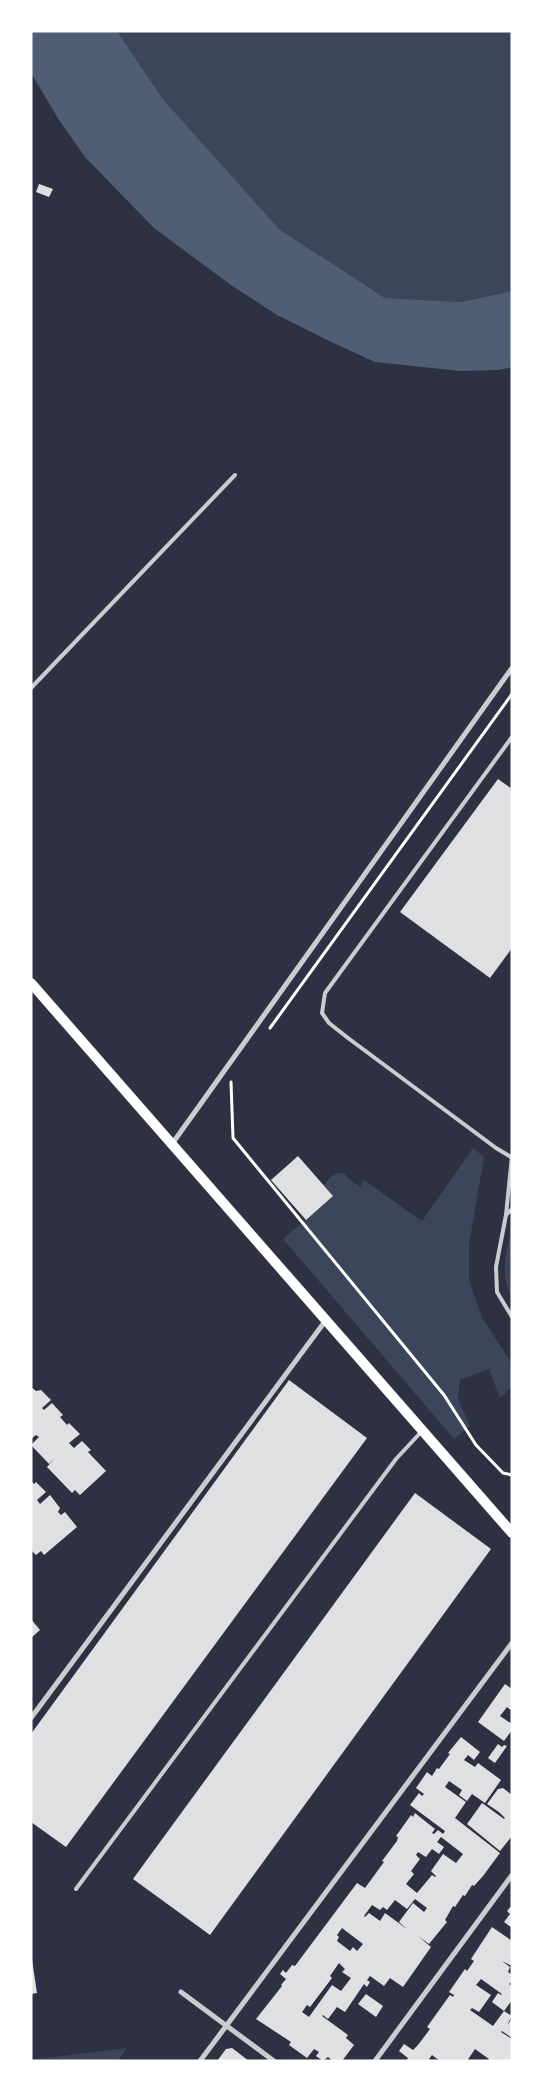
<svg xmlns="http://www.w3.org/2000/svg" width="543" height="2092" font-family="Ubuntu,sans-serif">
<rect width="100%" height="100%" fill="#2d3142"/>
<g fill="#3c4559">
<path d="M117,31H512V291L461,302L385,298L279,229L162,98Z"/>
<path d="M473,1148L484,1157L469,1245V1280L482,1317L512,1364V1387L500,1398L489,1369L460,1380L458,1399L470,1426L454,1439L283,1239L333,1196L324,1185C330,1177 334,1172 344,1173L347,1177L360,1187L364,1180L422,1221Z"/>
<path d="M512,1230V1298C500,1276 505,1251 512,1230Z"/>
<path d="M127,2048L118,2061H31V2060Z"/>
</g>
<path fill="#4f5d75" d="M31,31H117L162,98L279,229L385,298L461,302L512,291V367L499,370L460,371L375,362L329,341L277,315L231,285L154,228L85,157L59,120L31,73Z"/>
<g fill="#e0e0e3" fill-rule="evenodd">
<path d="M39,184L53,189L49,197L36,192Z"/>
<path d="M498,779L512,789V948L490,978L400,912Z"/>
<path d="M298,1156L333,1196L306,1220L271,1180Z"/>
<path d="M289,1380L367,1438L66,1847L31,1822V1734Z"/>
<path d="M31,1387L36,1391L41,1390L51,1400L42,1408L44,1410L52,1403L63,1415L60,1417L67,1425L69,1423L80,1434L69,1443L74,1448L82,1441L91,1450L88,1452L106,1471L80,1495L75,1490L72,1493L47,1467L55,1458L49,1464L31,1445L39,1437L36,1435L31,1439Z"/>
<path d="M31,1481L34,1484L36,1482L46,1492L37,1500L40,1504L50,1495L60,1508L58,1512L61,1515L65,1512L77,1527L44,1555L41,1551L36,1555L31,1550Z"/>
<path d="M415,1493L491,1549L210,1935L133,1879Z"/>
<path d="M31,1619L40,1630L31,1638Z"/>
<path d="M505,1684L512,1689V1711L507,1707L500,1716L512,1724V1730L504,1741L478,1722Z"/>
<path d="M461,1737L480,1752L474,1760L468,1755L464,1760L475,1767L478,1763L501,1780L485,1803L472,1794L467,1801L459,1795L462,1790L449,1781L445,1787L466,1802L455,1818L500,1853L483,1876L474,1886L472,1885L465,1896L463,1895L455,1907L453,1906L445,1920L447,1922L429,1944L418,1936L431,1947L403,1987L390,1978L384,1986L370,1976L367,1980L370,1982L367,1987L364,1984L345,2012L337,2007L328,2019L323,2015L322,2016L348,2035L346,2038L354,2045L342,2061H333L328,2057L323,2061L316,2056L319,2052L314,2049L307,2058L289,2045L291,2042L256,2019L282,1986L281,1985L286,1979L280,1974L283,1970L286,1973L292,1965L295,1966L357,1883L365,1888L384,1862L382,1861L397,1841L398,1837L396,1836L411,1815L413,1817L415,1813L435,1829L432,1833L434,1834L438,1830L443,1834L445,1831L410,1805L419,1793L422,1796L424,1794L416,1788L427,1772L432,1776L437,1768L439,1769L450,1754L448,1753ZM441,1837L463,1854L456,1863L443,1854L431,1871L436,1876L435,1877L432,1875L417,1893L406,1884L414,1874L411,1871L420,1859L416,1855L418,1852L426,1857L432,1849L439,1854L444,1847L437,1842ZM415,1899L427,1908L424,1912L413,1903L399,1922L407,1929L385,1913L380,1921L369,1913L365,1917L364,1916L372,1905L380,1910L383,1907L387,1910L395,1900L407,1909ZM342,1928L363,1944L357,1951L353,1947L350,1951L337,1941L339,1937L337,1935ZM339,1963L345,1969L342,1972L351,1978L341,1991L332,1985L309,2017L302,2012L307,2005L310,2007L332,1978L330,1976Z"/>
<path d="M498,1744L502,1747L504,1745L507,1746L495,1763L488,1758Z"/>
<path d="M503,1788L512,1795V1836L500,1851L467,1824L482,1803L504,1819L505,1818L499,1812L487,1804L498,1789Z"/>
<path d="M512,1905V1928L504,1922L510,1914L507,1911Z"/>
<path d="M492,1927L512,1941V1966L502,1961L510,1967L508,1972L512,1975V1981L509,1984L512,1986V2000L504,2011L492,2002L498,1993L501,1995L502,1994L481,1979L476,1985L491,1995L479,2012L472,2008L470,2010L493,2026L504,2011L512,2016L507,2025L512,2019V2038L502,2031L501,2032L512,2039V2061H488L489,2059L475,2049L467,2061H440L432,2055L429,2059L431,2061H406L408,2058L399,2051L404,2044L413,2050L418,2045L430,2029L427,2027L450,1995L453,1997L454,1995L449,1992L465,1969L467,1971L474,1961L471,1959Z"/>
<path d="M31,1953L37,1993L31,1994Z"/>
<path d="M366,1994L383,2006L376,2017L358,2004Z"/>
<path d="M232,2048L249,2061H217L226,2049Z"/>
</g>
<g fill="none" stroke-linecap="round" stroke-linejoin="round">
<g stroke="#fff" stroke-width="3">
<path d="M270,1028L512,694"/>
<path d="M231,1082L233,1138L444,1395L476,1445L503,1473L512,1475"/>
</g>
<g stroke="#caccd0" stroke-width="4">
<path d="M31,688L235,475"/>
<path d="M512,1156L506,1215L496,1267L497,1292L512,1317"/>
<path d="M511,1157L496,1148L348,1038L329,1023L322,1013L325,993L512,737"/>
<path d="M506,1215L512,1209"/>
<path d="M76,1889L396,1459L422,1431"/>
</g>
<g stroke="#caccd0" stroke-width="5">
<path d="M172,1144L512,668"/>
<path d="M31,1718L326,1320"/>
<path d="M181,1992L274,2061"/>
<path d="M200,2061L512,1643"/>
<path d="M375,2061L512,1875"/>
</g>
<path stroke="#fff" stroke-width="10" d="M31,983L512,1533"/>
</g>
<rect width="543" height="2092" fill="none" stroke="#ffffff" stroke-width="65"/>
</svg>
